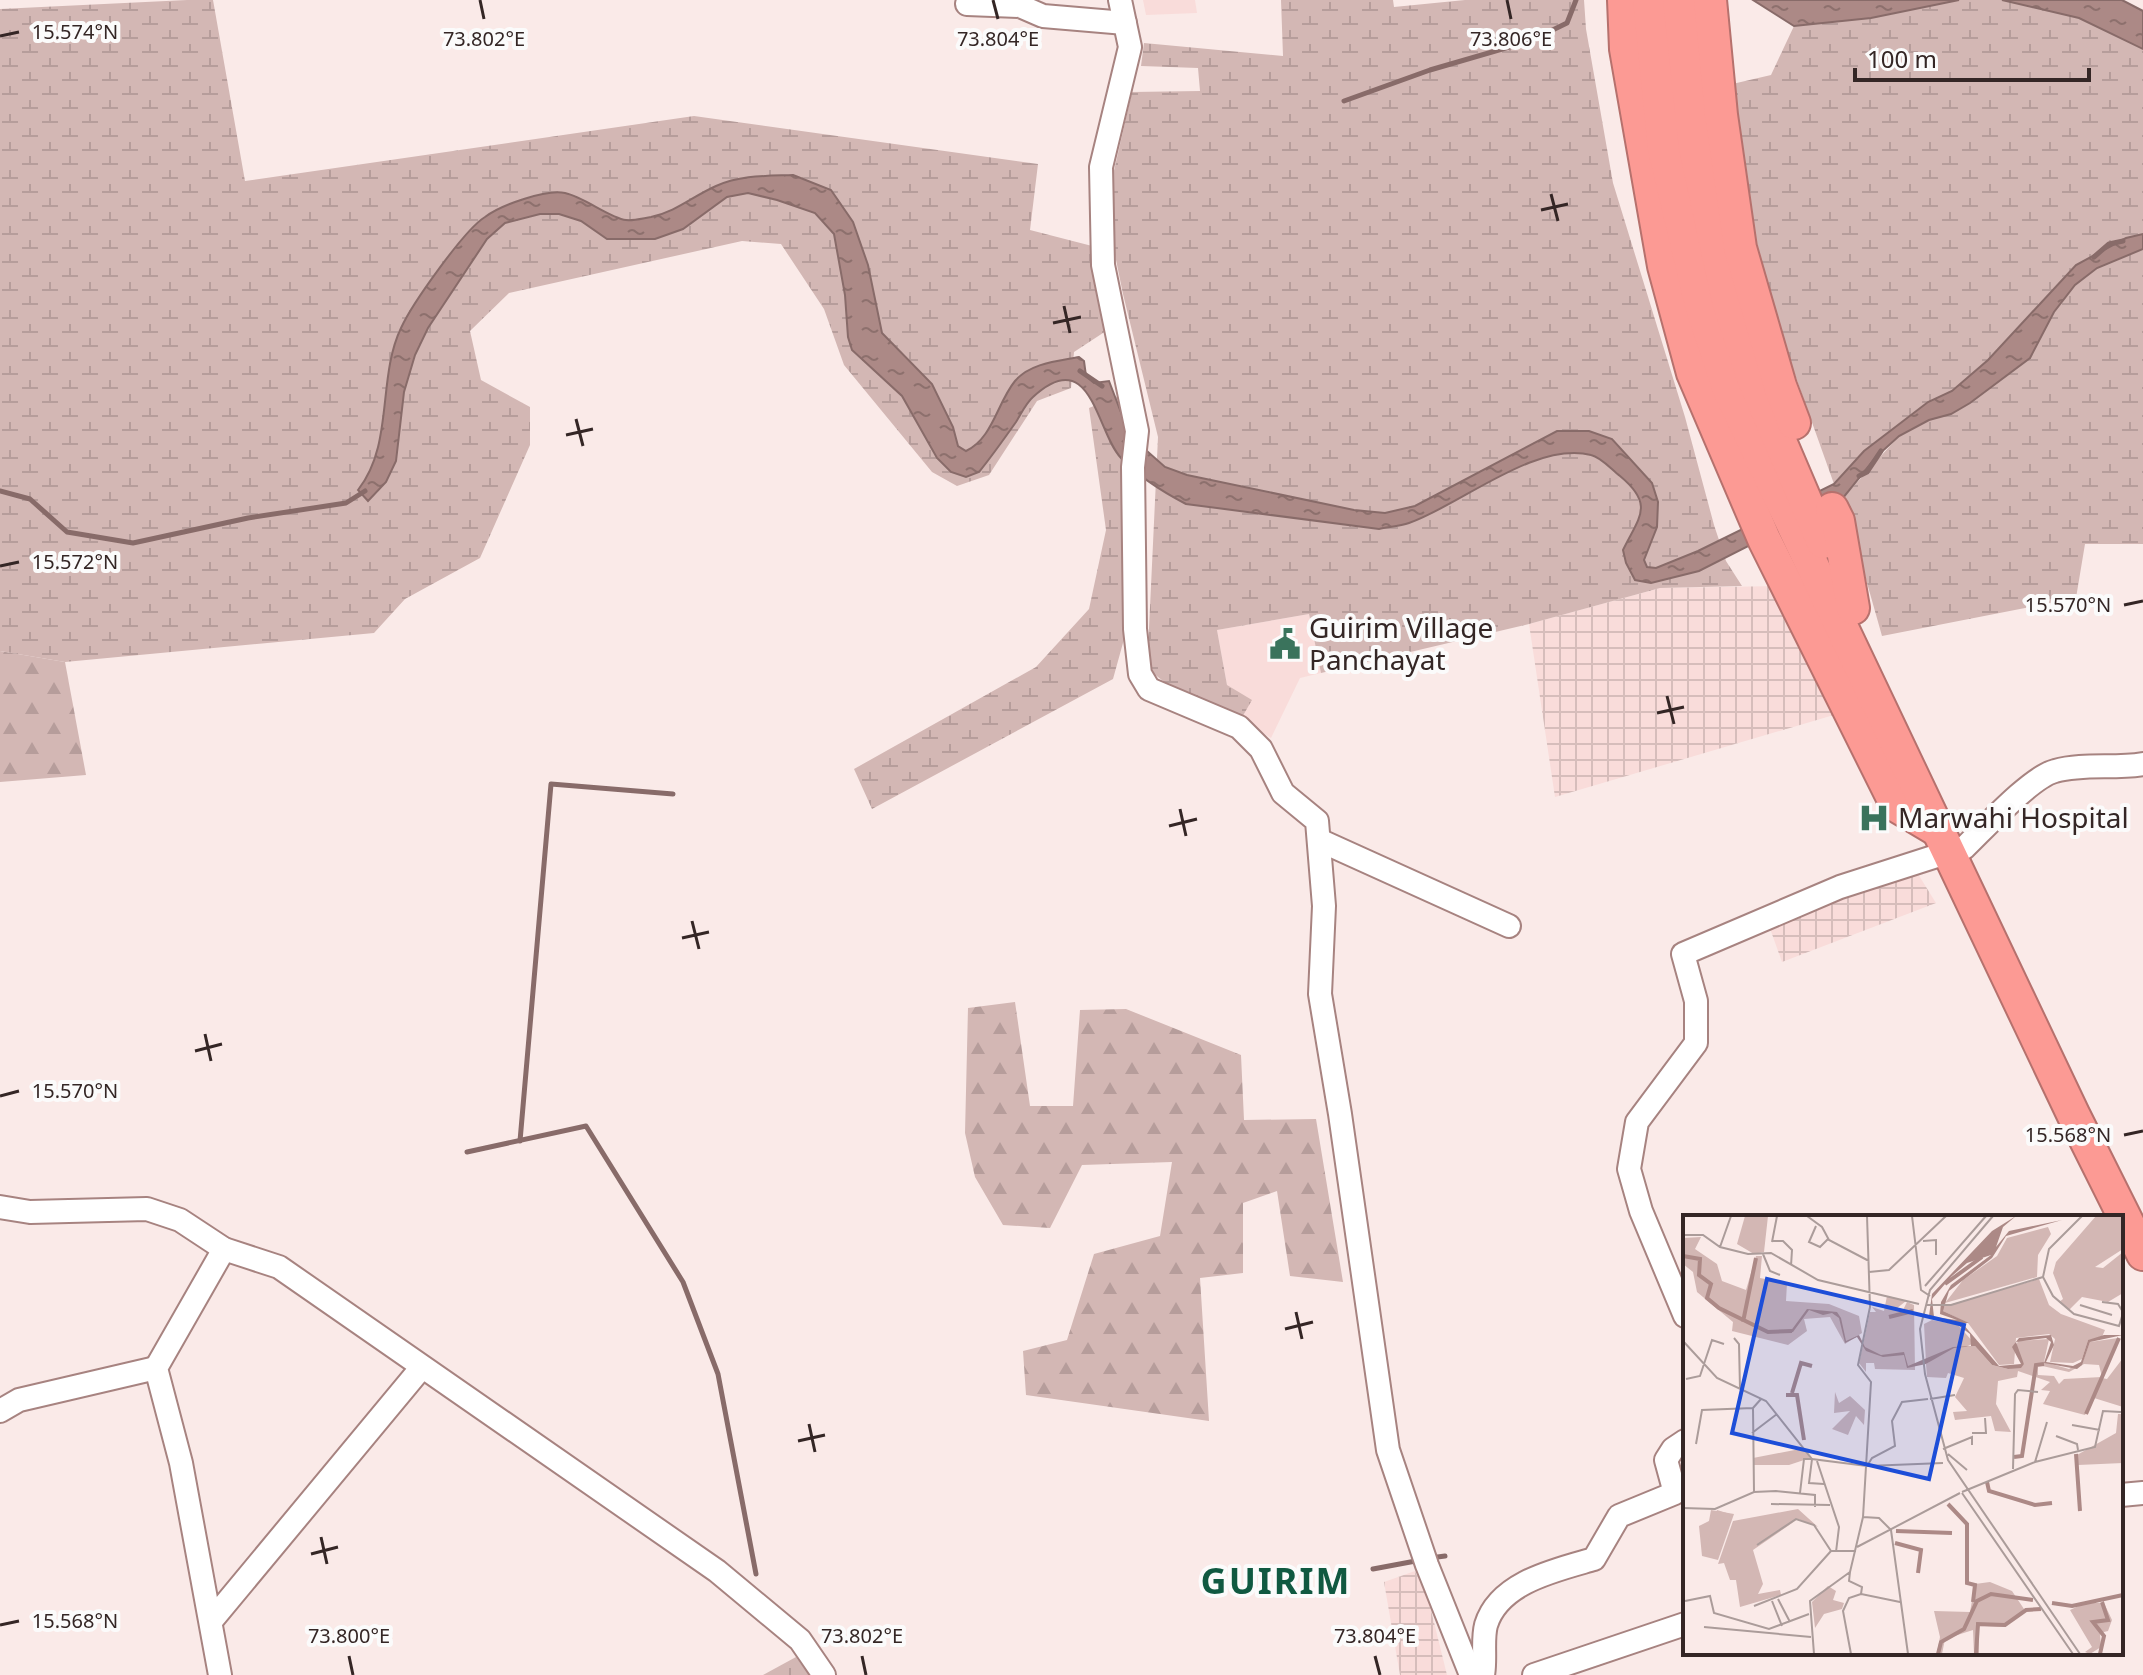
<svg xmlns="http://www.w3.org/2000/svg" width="2143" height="1675" font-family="'Noto Sans',sans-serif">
<defs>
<pattern id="industrial-grid" width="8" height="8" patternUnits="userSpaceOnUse" patternTransform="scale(2)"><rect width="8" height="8" fill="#f9dcda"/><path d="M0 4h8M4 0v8" fill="none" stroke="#d6bdbb"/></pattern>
<pattern id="forest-firs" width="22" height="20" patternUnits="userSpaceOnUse" patternTransform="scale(2)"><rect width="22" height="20" fill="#d3b7b4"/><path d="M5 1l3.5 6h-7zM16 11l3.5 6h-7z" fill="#b69d9b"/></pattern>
<pattern id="wetland-marsh" width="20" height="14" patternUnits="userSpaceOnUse" patternTransform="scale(2)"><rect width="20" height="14" fill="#d3b7b4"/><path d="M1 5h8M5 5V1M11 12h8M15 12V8" fill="none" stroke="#b69d9b"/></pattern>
<pattern id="water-ripples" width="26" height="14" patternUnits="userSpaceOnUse" patternTransform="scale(2)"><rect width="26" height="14" fill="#ac8986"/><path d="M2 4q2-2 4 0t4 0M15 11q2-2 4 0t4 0" fill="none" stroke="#8d706d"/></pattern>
</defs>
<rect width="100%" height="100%" fill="#faeae8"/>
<g fill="#f9dcda">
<path d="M1143,0H1195L1197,13L1146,15Z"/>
<path d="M1309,614L1321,673L1300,678L1271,738L1241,719L1227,685L1217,630Z"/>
</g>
<g fill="url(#industrial-grid)">
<path d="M1784,586L1844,712L1555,797L1529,624L1660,588Z"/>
<path d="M1918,874L1936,903L1782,962L1767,920Z"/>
<path d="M1415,1571L1429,1602L1447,1675H1400L1384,1582Z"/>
</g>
<g fill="url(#forest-firs)">
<path d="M0,651L65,662L86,775L0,782Z"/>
<path d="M1015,1002L1030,1106H1073L1080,1010L1126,1009L1241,1055L1244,1120L1316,1119L1343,1282L1290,1276L1277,1191L1243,1203V1273L1200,1278L1209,1421L1026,1395L1023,1351L1067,1340L1094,1254L1160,1236L1172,1162L1082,1165L1050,1228L1003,1225L975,1177L965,1133L968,1008Z"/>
</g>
<g fill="url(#wetland-marsh)">
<path d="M187,0H213L245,181L694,116L1038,164L1030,230L1096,247L1106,331L1074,352L1071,388L1037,401L989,475L957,486L932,472L844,365L824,309L781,244L742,241L509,293L470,331L481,380L530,407V445L480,558L405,599L374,633L65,662L0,651V9Z"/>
<path d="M1281,0H1393L1394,7L1465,0H1584L1586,29L1613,183L1685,417L1714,525L1726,561L1742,586L1660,588L1529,624L1321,673L1309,614L1217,630L1227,685L1252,700L1241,719L1183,697L1153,673L1148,650L1158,437L1123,294L1114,250L1113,175L1132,92L1200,91L1198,68L1141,66L1144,43L1283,56Z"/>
<path d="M1959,0H2002L2079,18L2143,49V234L2126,238L2076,265L1988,360L1952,392L1928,402L1864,451L1834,484L1754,260L1728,85L1771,75L1794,26L1871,18Z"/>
<path d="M2143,249V544H2085L2076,598L1882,636L1843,498L1899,436L1929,420L1951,414L1970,403L2030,358L2054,312L2075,285L2097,268Z"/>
<path d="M1118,396L1131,614L1113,679L872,809L854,769L1036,667L1089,609L1106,530L1089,408Z"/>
<path d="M796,1657L809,1675H763Z"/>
</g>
<g fill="url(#water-ripples)" stroke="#886b69" stroke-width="2">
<path d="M1753,0H1959L1871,18L1794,26Z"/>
<path d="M2002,0H2122L2143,11V49L2079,18Z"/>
<path d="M793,175L831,190L853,222L868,265L882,333L932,384L953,427L958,446L966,451C993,438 997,403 1015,381C1030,363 1058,361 1079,357L1084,361L1086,376L1094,383L1109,381L1130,436L1165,467L1187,475L1354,510L1385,513L1415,506L1557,431H1589L1612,439L1652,483L1658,502L1657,527L1644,560L1647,567L1656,568L1698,551L1834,484L1864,451L1928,402L1952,391L1988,360L2076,265L2126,238L2143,234V249L2097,268L2075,285L2054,312L2030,358L1970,403L1951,414L1929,420L1899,436L1876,457L1843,498L1699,571L1651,583L1635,580L1626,563L1623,550C1639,517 1655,505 1620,476C1612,470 1601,457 1591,455C1534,441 1461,505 1409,523C1400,526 1388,527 1379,529L1186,504C1163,492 1139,477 1121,458C1096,432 1092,343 1033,397C1026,403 1021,414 1016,422C1004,439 992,456 979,472L966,477L951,472L937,458L902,396L852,350L848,337L845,295L834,234L815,213L777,200L748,193L727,197L683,229L655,239H607L581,221L559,214H540L505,223L487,239L428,328L415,355L404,392L396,461L386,482L368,501L358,490C394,445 377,378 401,328C412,304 464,230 485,217C501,205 546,189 565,193C584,197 610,218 626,220C633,221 644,218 651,217C676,212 693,196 716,186C741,175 766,176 793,175Z"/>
</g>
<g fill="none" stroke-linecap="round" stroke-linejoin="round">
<g stroke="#886b69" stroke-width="5">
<path d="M1344,101L1430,70L1530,41L1567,23L1576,0"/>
<path d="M2094,257L2109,244L2123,241"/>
<path d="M1080,371L1102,386"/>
<path d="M1859,476L1867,472L1881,451"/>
<path d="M0,491L30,499L67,532L133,543L248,518L346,503L365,491"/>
<path d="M520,1141L551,784L673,794"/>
<path d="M467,1152L586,1126L683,1282L718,1374L756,1574"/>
<path d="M1430,1558L1445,1556"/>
<path d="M1373,1569L1421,1560"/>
</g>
<defs>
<g id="minor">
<path d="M1120,0L1130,47L1101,167L1103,265L1137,431L1133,467L1135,629L1140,674L1149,689L1239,727L1261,749L1283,793L1317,821L1324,906L1320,994L1340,1114L1388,1450L1427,1565L1471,1675"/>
<path d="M967,4L1020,6L1043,16L1125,23"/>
<path d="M1319,840L1509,926"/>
<path d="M1964,848C1984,829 2031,777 2055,771C2084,763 2114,769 2143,764"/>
<path d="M0,1207L30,1212L147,1209L180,1220L224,1249L279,1267L717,1571L800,1640L824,1675"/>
<path d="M1685,1316L1641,1211L1629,1169L1637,1122L1696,1043V1001L1683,954L1840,887L1949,852"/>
<path d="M0,1411L19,1400L156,1368"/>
<path d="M2121,1495L2143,1493"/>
<path d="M212,1620L422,1367"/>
<path d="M220,1675L181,1463L156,1368L224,1249"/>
<path d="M1483,1675C1486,1659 1482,1640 1486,1625C1499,1582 1556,1570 1594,1559L1619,1516L1675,1493L1666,1460L1673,1449L1685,1441"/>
<path d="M1534,1675L1685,1624"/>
</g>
<g id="highway">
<path d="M1624,0L1626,49L1664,266L1693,373L1764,539L1897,806L1939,831"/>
<path d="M1649,0L1664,149L1701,305L1729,390L2073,1114L2143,1254"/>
<path d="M1679,0L1695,148L1728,301L1753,378L1823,542"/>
<path d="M1710,0L1721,115L1740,248L1780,386L1794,423"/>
<path d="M1832,509L1838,521L1853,608"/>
</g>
</defs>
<use href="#minor" stroke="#a78380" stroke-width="26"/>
<use href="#highway" stroke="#b6716d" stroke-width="36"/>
<use href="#minor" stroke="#fff" stroke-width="22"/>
<use href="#highway" stroke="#fc9a94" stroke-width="32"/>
</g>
<path fill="none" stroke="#342625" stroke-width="3" d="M480,0L484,19M993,0L998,19M1507,0L1511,19M0,36L19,32M1551,194L1558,221M1541,210L1568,204M1064,306L1070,333M1053,323L1081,317M576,419L583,446M566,435L593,429M0,566L19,562M2124,605L2143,601M1667,696L1674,724M1657,713L1684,707M1180,809L1186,836M1169,826L1197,819M692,921L699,949M682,938L709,932M205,1034L211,1061M195,1051L222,1044M0,1096L19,1091M2124,1135L2143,1131M1296,1312L1302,1339M1285,1329L1313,1322M809,1424L815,1452M798,1441L825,1435M321,1537L327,1564M311,1554L338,1547M0,1625L19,1621M349,1656L353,1675M862,1656L866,1675M1375,1656L1380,1675"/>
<defs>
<symbol id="civic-bare" viewBox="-9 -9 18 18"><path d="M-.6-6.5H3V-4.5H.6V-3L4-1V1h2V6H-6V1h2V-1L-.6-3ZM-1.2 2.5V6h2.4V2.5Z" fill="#3a735c" stroke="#fbfbfb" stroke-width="2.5" paint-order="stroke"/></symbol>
<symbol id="hospital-bare" viewBox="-9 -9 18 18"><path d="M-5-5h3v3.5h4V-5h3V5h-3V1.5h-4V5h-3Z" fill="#3a735c" stroke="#fbfbfb" stroke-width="2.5" paint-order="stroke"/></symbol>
</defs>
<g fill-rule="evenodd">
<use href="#civic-bare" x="1263" y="622" width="44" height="44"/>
<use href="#hospital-bare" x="1852" y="796" width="44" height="44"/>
</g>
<g text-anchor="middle" stroke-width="8" stroke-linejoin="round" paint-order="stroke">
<g font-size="28" fill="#342625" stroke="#fbfbfb" text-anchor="start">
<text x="1309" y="638">Guirim Village<tspan x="1309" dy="32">Panchayat</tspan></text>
<text x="1898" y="828">Marwahi Hospital</text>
</g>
<g font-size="36" font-weight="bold" letter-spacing="2" fill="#105941" stroke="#fbfbfb">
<text x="1276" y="1594">GUIRIM</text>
</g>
</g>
<g transform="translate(1683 1215)">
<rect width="440" height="440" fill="#faeae8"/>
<path d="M28,295L51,299L35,345L19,341L16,311L26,306Z" fill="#d3b7b4"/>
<path d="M413,1H440V34L412,52L420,53L440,37V78L425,87L399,82L386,95L376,87L380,84L370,58L373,47ZM152,177L156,188L167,181L182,195L181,210L173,201L165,220L149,214L167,196L151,198ZM115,294L135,312L115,304L70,335L80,369L75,379L97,375L98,380L57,392L53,365H47L41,348L35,349L50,306ZM145,371L153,376L150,385L161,388L159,394L141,399L132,413L129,387Z" fill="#d3b7b4"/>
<path d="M62,1H85L81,37L71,39L54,29ZM365,12L368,19L355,40L354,62L262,88L280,65L314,41L324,23ZM18,22L12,34L34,49L39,66L63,75L73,41H79L77,63L104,68L103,86L146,89L176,101L179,118L162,129L147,102L121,104L124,116L105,130L49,116L50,107L14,77L10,57L0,49V23ZM356,64L366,90L378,99L422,115L418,124L405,125L399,144L390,148L367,147L372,124L366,119L333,123L331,149L316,150L285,108L260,96L259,92ZM204,81L223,86L213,94L220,95L224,87L231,90L232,155L192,154L191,148H183V157L176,148L187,97H193L189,92L201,96ZM249,105L275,110L291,128L283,132L292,131L309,150L325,154L341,149L332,134L335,126L366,124L361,147L386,154L400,146L407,127L435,123L419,163L424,164L440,143V192L411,183L402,200L360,189L367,176L358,175L367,167L335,156L334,162L315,166L313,189L328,217L312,216L308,201L272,205L270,197L284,196L272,182L281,163L265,158L263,163L244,162L243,149L249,145L243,148L241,109ZM401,149L416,150L419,162L381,164L376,169L371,161L355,160V150L386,157ZM435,199H440V248L395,250L394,240L433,218ZM122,233L127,243L106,250H71L70,243ZM307,367L329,376L341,394L322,412L296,411V439H291L290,415L262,424L259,439H245L254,438L257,422L251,396L287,397L292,369ZM402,388H421L429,405L425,416L417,418L418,432L407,439L402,437L409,432L387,395Z" fill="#d3b7b4" fill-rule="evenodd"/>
<path d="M34,295L47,299L33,344L21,340Z" fill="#d3b7b4"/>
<path d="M333,1L320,12L313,32L326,16L379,5L323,21L309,43L266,76L260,96L286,108H279L316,151L338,149L329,132L336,123L368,120L371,130L363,147L390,151L398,147L405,125L421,120H440L407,127L399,150L394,154L361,148L368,127L363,123L333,127L341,149L338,153L325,154L309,150L292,131L271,133L243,149L224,153L221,140L200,142L183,136L174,122L162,128L156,103L149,98L140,100L126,95L110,117H107L124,94L154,97L158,103L163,126L176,120L182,132L198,140L221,137L225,151L270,132L288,131L287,119L275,110L246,101L249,79L309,16ZM308,40L268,70L258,87L257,99L274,105L251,102L249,84L269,61L284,48Z" fill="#ac8986" fill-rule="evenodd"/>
<path fill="none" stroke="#ac8986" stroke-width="4" d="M0,41L17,44L16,60L28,69L24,83L36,93L85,117L109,116M262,69L299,42M206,102L230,96M60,107L73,43M109,178L118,148L129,151M103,180H114L121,225M403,199L436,123M393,239L397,296M331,242L339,241L353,150L361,149M304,267L306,276L352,290L369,288M265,289L284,309V368L292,370L290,387M213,316L269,318M212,328L238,335L235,358M369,388L389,391L440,380M255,439L258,427L281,414L294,386L308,379L350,385M293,439L295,409L322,410L343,395L358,394M417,439L421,421L410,407L425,405L419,387"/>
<path fill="none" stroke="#ab9c9a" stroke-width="2" d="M124,1L139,12L146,25L186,46M229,1L238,75L247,81M310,1L247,75L237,114L242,159L265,245L397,439M133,11L126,27L137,32L145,24M0,20H20L37,32L65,39L88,38L135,65L236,89M89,26H100L109,35L108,51M240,26L253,25V40M89,27L94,1M37,32L48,1M80,39L87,56L97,60M186,57L206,55L263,1M360,62L366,34L399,1M242,71L303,1M419,87L435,89L440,97M244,90H268L360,62L370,81L391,99L436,111L440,98M397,90L429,100M51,123L56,129L57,174M0,126L34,163L83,186L129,244L184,251L260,248M3,164L17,161L29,125L41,129M247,184L272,180M389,210L417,215M69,218L94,199M289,218H303L302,203M373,221L394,229L395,235M13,229L19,195L70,193M260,234L289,222V230M265,239L284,255M134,246L156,312L153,337M352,247L364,207M184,251L189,243L212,231L209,206L219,187L245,184M330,254L332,179L335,175L355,177M71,277L70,193L78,184M279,277L352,247L412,232L420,196L438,197M117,278L121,244H129L126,268L141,269M279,278L390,439M88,289L147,290M0,293L32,294L71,277L93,276L132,280V292M180,302L196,303L208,315L225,439M74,330L113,304L131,310L148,336H173M174,332L277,278M167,357L166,366L179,372L178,379L217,387M95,384L107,407M2,386L27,381L31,398L86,414L126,399M89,386L99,411M71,391L114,374L148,336M21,412L128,422M131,439L127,386L167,357L180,302L188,167L175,150L187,92L184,1M168,439L160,396L166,383L178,379"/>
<path fill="#1d4ed8" fill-opacity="0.15" stroke="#1d4ed8" stroke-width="4" d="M84,64L281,110L246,264L49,218Z"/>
<rect width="440" height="440" fill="none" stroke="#342625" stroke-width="4"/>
</g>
<g font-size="20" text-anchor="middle" fill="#342625" stroke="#fbfbfb" stroke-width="8" stroke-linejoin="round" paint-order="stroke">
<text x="75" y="39">15.574°N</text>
<text x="484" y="46">73.802°E</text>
<text x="998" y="46">73.804°E</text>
<text x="1511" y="46">73.806°E</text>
<text x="75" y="569">15.572°N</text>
<text x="2068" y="612">15.570°N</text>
<text x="75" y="1098">15.570°N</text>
<text x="2068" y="1142">15.568°N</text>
<text x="75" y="1628">15.568°N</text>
<text x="349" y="1643">73.800°E</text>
<text x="862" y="1643">73.802°E</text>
<text x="1375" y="1643">73.804°E</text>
</g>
<path d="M1855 68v12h234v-12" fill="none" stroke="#342625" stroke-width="4"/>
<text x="1867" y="68" font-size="24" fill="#342625" stroke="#fbfbfb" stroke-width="6" paint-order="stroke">100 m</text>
</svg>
